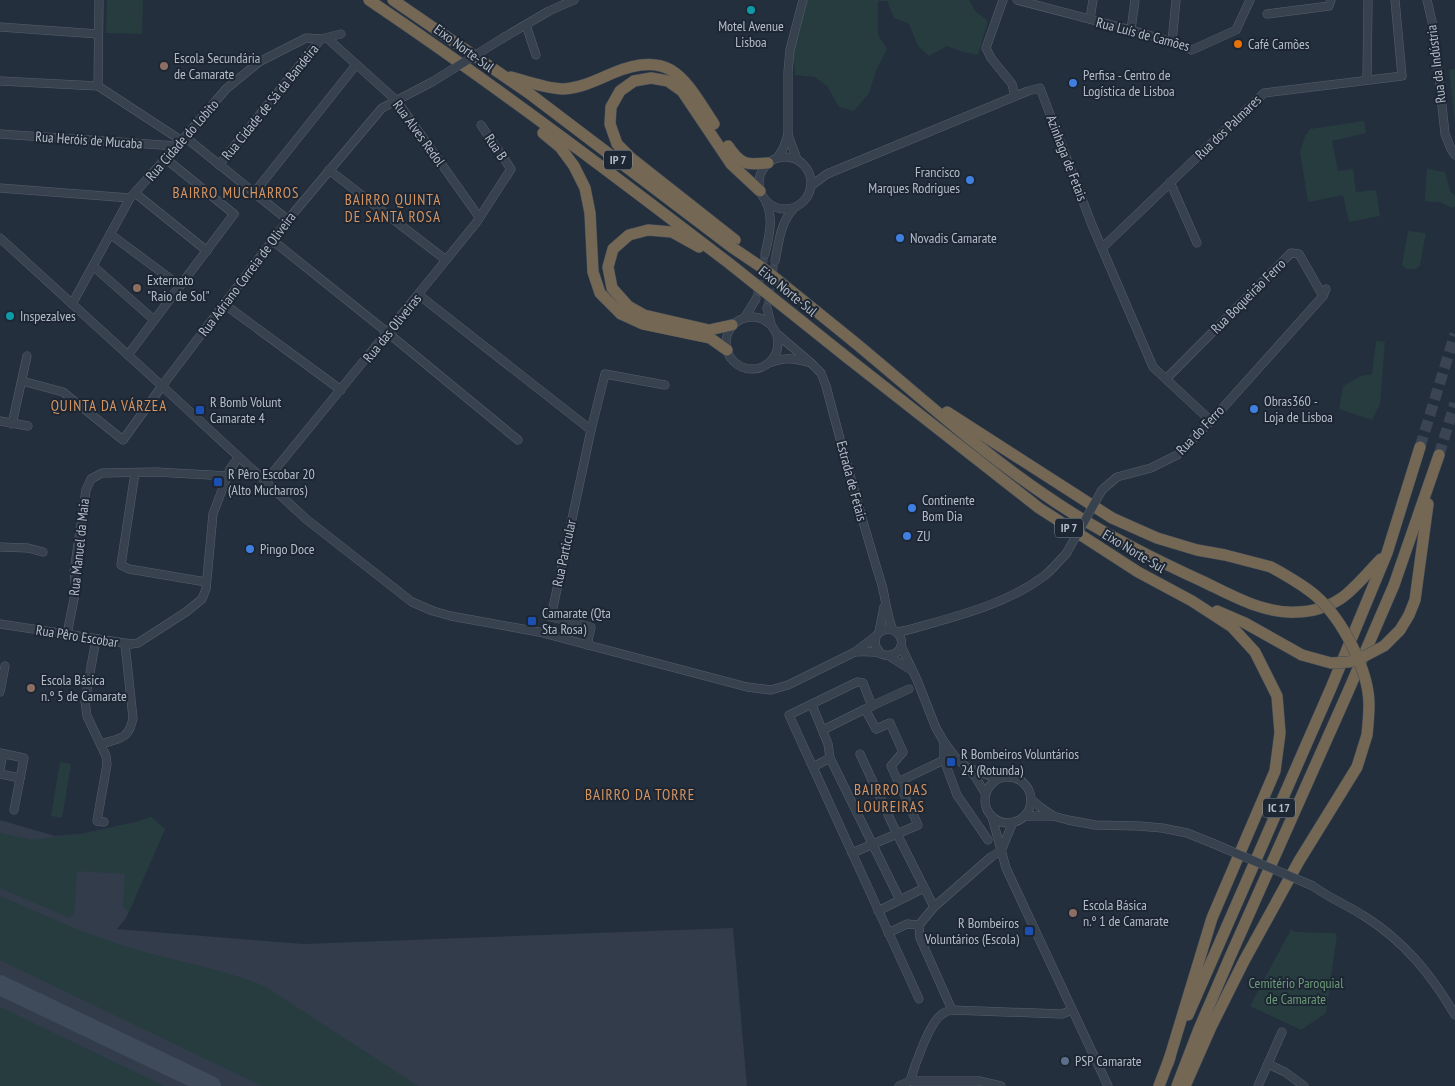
<svg xmlns="http://www.w3.org/2000/svg" width="1455" height="1086" font-family="'PT Sans Narrow',sans-serif">
<rect width="100%" height="100%" fill="#242f3e"/>
<path fill="#323c4b" d="M151,817L165,829L126,918L117,929L303,944L733,928L747,1086H0V820L55,836L81,834L136,822Z"/>
<g fill="#263c3f">
<path d="M107,0H143L142,34L106,33Z"/>
<path d="M807,0H969L976,12L988,21L978,55L960,51L947,46L929,56L918,46L909,24L894,18L887,1H878V35L887,49L876,71L869,93L854,111L839,107L827,86L815,77L795,75L793,47Z"/>
<path d="M1455,69V122L1449,70Z"/>
<path d="M1364,121L1366,133L1332,141L1338,171L1353,169L1356,192L1376,190L1380,216L1349,222L1343,195L1308,202L1300,152L1305,136L1310,129Z"/>
<path d="M1427,169L1445,172L1450,191L1455,196V206L1452,208L1440,202L1425,201Z"/>
<path d="M1408,231L1426,233L1420,265L1416,269H1407L1402,265Z"/>
<path d="M1376,341L1385,342L1380,404L1372,420L1339,409L1343,386L1361,376L1372,374Z"/>
<path d="M60,762L71,764L62,818L51,816Z"/>
<path d="M151,817L165,829L129,912L123,907L125,874L77,871L74,913L70,918L0,888V833L33,840L81,834L136,822Z"/>
<path d="M0,896C42,914 84,934 128,947C173,961 220,968 264,986L418,1086H262L0,960Z"/>
<path d="M1291,929L1295,932L1334,933L1337,935L1326,1013L1301,1030L1250,1006Z"/>
<path d="M0,1007L164,1086H0Z"/>
</g>
<g fill="none" stroke-linecap="round" stroke-linejoin="round">
<path stroke="#3f4a5a" stroke-width="20" d="M0,985L211,1086"/>
<g stroke="#3a4453" stroke-width="8" stroke-dasharray="8 4" stroke-linecap="butt">
<path d="M756,299L765,254"/>
<path d="M767,308L775,261"/>
</g>
<g stroke="#3a4453" stroke-width="11" stroke-dasharray="11 5.5" stroke-linecap="butt">
<path d="M1420,447L1455,334"/>
<path d="M1439,455L1455,403"/>
</g>
<defs>
<g id="minor">
<path d="M1003,0L986,48L991,58L1012,84L1015,96"/>
<path d="M1017,0L1131,30L1172,42L1192,50L1236,30L1250,0"/>
<path d="M1427,0L1434,30L1445,134L1451,149L1455,155"/>
<path d="M1267,14L1329,6L1331,0"/>
<path d="M1090,19L1093,0"/>
<path d="M526,25L536,55"/>
<path d="M0,27L98,34"/>
<path d="M1131,30L1135,0"/>
<path d="M327,38L397,101L479,217"/>
<path d="M503,38L549,11L574,0"/>
<path d="M1172,42L1176,0"/>
<path d="M1367,79L1368,0"/>
<path d="M0,81L98,86L182,141"/>
<path d="M98,86L99,0"/>
<path d="M0,134L177,146"/>
<path d="M185,137L288,220"/>
<circle cx="785" cy="183" r="26"/>
<path d="M777,158L783,149L788,135"/>
<path d="M797,159L788,135V72L790,50L803,0"/>
<path d="M219,165L321,39"/>
<path d="M329,170L446,260"/>
<path d="M1170,182L1197,243"/>
<path d="M812,185L827,174L1028,91L1040,88L1092,225L1153,367L1211,421"/>
<path d="M0,188L130,198"/>
<path d="M135,193L207,251"/>
<path d="M254,193L356,65"/>
<path d="M110,234L180,286"/>
<path d="M0,238L162,386L306,519L412,602L433,611L451,616L539,632L747,687L771,690L788,685L855,652L876,636"/>
<path d="M272,240L388,333L518,440"/>
<path d="M1102,248L1264,93L1402,76L1395,0"/>
<path d="M765,254C769,236 774,219 766,202"/>
<path d="M775,261C779,242 780,223 794,208"/>
<path d="M93,266L154,320"/>
<path d="M419,295L591,430"/>
<path d="M72,304L130,198L185,137L226,89L259,62L306,38L321,39L341,34"/>
<path d="M224,304L341,390"/>
<path d="M767,308L771,324"/>
<circle cx="752" cy="343" r="26"/>
<path d="M745,317L756,299"/>
<path d="M777,334L811,363L821,373L826,386C843,451 861,517 881,582C886,598 886,614 893,630"/>
<path d="M128,355L234,214L166,159"/>
<path d="M769,363C786,357 791,358 808,362"/>
<path d="M1166,379L1291,253L1299,254L1323,296"/>
<path d="M22,381L63,392L123,440L162,386L291,216L382,108L432,82"/>
<path d="M0,421L28,426"/>
<path d="M12,424L27,356"/>
<path d="M135,473L121,565L129,569L206,582"/>
<path d="M265,482L446,260L476,223L511,169L481,125"/>
<path d="M1102,490L1117,477L1151,468L1177,455L1211,421L1323,296L1326,289"/>
<path d="M0,547L28,548L43,552"/>
<path d="M0,624L131,644L138,643L186,612L202,599L206,589L213,514L230,469L239,457"/>
<path d="M879,632L884,607"/>
<path d="M897,632L908,630C953,617 1006,605 1044,576C1052,570 1058,562 1066,554"/>
<path d="M67,634L76,589L74,572L86,490L91,479L102,473L156,472L228,476"/>
<path d="M96,639L85,701L87,716L106,756L107,764L97,821L104,822"/>
<path d="M587,645L591,627L551,617L591,430L605,374L665,385"/>
<path d="M901,646L917,680L936,728L944,742L956,758L968,768L976,778L985,793"/>
<path d="M855,652C863,652 871,651 878,653C882,654 885,656 890,655C892,655 895,654 897,652C911,640 890,618 876,636L875,645L880,653"/>
<path d="M889,656L913,671"/>
<path d="M0,692L5,666"/>
<path d="M812,705L828,744L830,758L900,900"/>
<path d="M872,706L863,683L857,682L789,715L919,999"/>
<path d="M823,730L865,709L909,689"/>
<path d="M944,742V760L957,795L988,840"/>
<path d="M101,744C119,738 129,740 133,718L125,644"/>
<path d="M0,753L24,758L14,810"/>
<path d="M860,754L897,834L934,907"/>
<path d="M813,767L830,758"/>
<path d="M969,768L998,779"/>
<path d="M0,769L3,754"/>
<path d="M0,774L20,778"/>
<circle cx="1008" cy="800" r="23"/>
<path d="M898,782L944,760"/>
<path d="M1031,799L1040,807L1053,816"/>
<path d="M1025,816H1053L1068,820L1095,825L1139,826L1162,828L1187,833L1212,843"/>
<path d="M992,817L1006,868L1108,1086"/>
<path d="M852,853L918,825L891,766L903,752L890,723L876,729L865,709"/>
<path d="M1313,886C1329,898 1347,905 1364,916C1404,941 1431,974 1455,1015"/>
<path d="M878,911L924,888"/>
<path d="M888,933L907,924L919,925"/>
<path d="M952,1010L920,938L919,925L934,907L991,857L1001,851L1013,822"/>
<path d="M1268,1064L1285,1072L1304,1086"/>
<path d="M910,1081C915,1065 929,1024 941,1015C944,1012 948,1011 952,1010L1062,1014L1072,1010"/>
<path d="M899,1086L910,1081H979L1001,1086"/>
<path d="M1258,1086L1282,1032"/>
</g>
<g id="highway">
<path d="M369,0C492,83 611,173 730,264"/>
<path d="M393,0L530,94L733,248"/>
<path d="M511,77C525,81 548,89 563,89C581,88 597,80 613,73C672,48 685,80 714,124"/>
<path d="M543,133L560,147L574,166L585,188L590,213L593,272L600,293L621,314L643,324L710,338L727,350"/>
<path d="M728,146C741,165 746,165 768,163"/>
<path d="M735,240L631,158L617,144L610,124L611,107L620,91L634,81L651,78L668,81L682,91L731,164L760,191"/>
<path d="M699,247L672,232L648,230L629,235L613,249L608,267L612,288L628,306L644,315L709,330L732,325"/>
<path d="M853,341C916,393 977,449 1045,495C1095,530 1149,557 1204,582C1233,596 1264,614 1297,612C1311,612 1328,607 1340,599C1352,592 1370,570 1381,559"/>
<path d="M849,359L1039,508L1138,572L1192,601L1232,627L1255,652L1277,696L1280,733L1275,771L1212,918L1168,1063"/>
<path d="M947,412L1112,518L1157,538L1197,550L1225,555L1271,567"/>
<path d="M1217,611L1245,623L1302,655"/>
<path d="M1400,630L1409,615L1415,600L1428,504"/>
<path d="M1188,1015L1331,688L1387,553L1420,447"/>
<path d="M1159,1086L1170,1057"/>
<path d="M1177,1086L1199,1029L1230,957L1347,694L1394,585L1439,455"/>
<path d="M1185,1086L1211,1027L1244,961L1299,861L1357,767L1367,735"/>
</g>
</defs>
<use href="#minor" stroke="#565f6c" stroke-width="9"/>
<use href="#highway" stroke="#434c59" stroke-width="12"/>
<use href="#minor" stroke="#38414e" stroke-width="8"/>
<use href="#highway" stroke="#746855" stroke-width="11"/>
<defs>
<g id="minor-bridge">
<path d="M432,82L503,38"/>
<path d="M1066,554L1102,490"/>
<path d="M1212,843L1313,886"/>
</g>
<g id="highway-bridge">
<path d="M733,248L764,269L853,341"/>
<path d="M730,264L849,359"/>
<path d="M1271,567C1287,576 1302,584 1316,596C1342,619 1369,670 1369,705C1369,715 1368,725 1367,735"/>
<path d="M1302,655L1331,663L1349,662L1365,656L1384,646L1400,630"/>
</g>
</defs>
<use href="#minor-bridge" stroke="#565f6c" stroke-width="9" stroke-linecap="butt"/>
<use href="#highway-bridge" stroke="#434c59" stroke-width="12" stroke-linecap="butt"/>
<use href="#minor-bridge" stroke="#38414e" stroke-width="8"/>
<use href="#highway-bridge" stroke="#746855" stroke-width="11"/>
</g>
<g fill="#0f9aa8" stroke="#1d2633" stroke-width="2">
<circle cx="751" cy="10" r="5"/>
<circle cx="10" cy="316" r="5"/>
</g>
<circle fill="#e8710a" stroke="#1d2633" stroke-width="2" cx="1238" cy="44" r="5"/>
<g fill="#8d6e63" stroke="#1d2633" stroke-width="2">
<circle cx="164" cy="66" r="5"/>
<circle cx="137" cy="288" r="5"/>
<circle cx="31" cy="688" r="5"/>
<circle cx="1073" cy="913" r="5"/>
</g>
<g fill="#3f7fe0" stroke="#1d2633" stroke-width="2">
<circle cx="1073" cy="83" r="5"/>
<circle cx="970" cy="180" r="5"/>
<circle cx="900" cy="238" r="5"/>
<circle cx="1254" cy="409" r="5"/>
<circle cx="912" cy="508" r="5"/>
<circle cx="907" cy="536" r="5"/>
<circle cx="250" cy="549" r="5"/>
</g>
<g fill="#1a4fb4" stroke="#1d2633" stroke-width="2">
<rect x="195" y="405" width="10" height="10" rx="2.5"/>
<rect x="213" y="477" width="10" height="10" rx="2.5"/>
<rect x="527" y="616" width="10" height="10" rx="2.5"/>
<rect x="946" y="757" width="10" height="10" rx="2.5"/>
<rect x="1024" y="926" width="10" height="10" rx="2.5"/>
</g>
<circle fill="#5c6f8a" stroke="#1d2633" stroke-width="2" cx="1065" cy="1061" r="5"/>
<g text-anchor="middle" stroke-width="4" stroke-linejoin="round" paint-order="stroke">
<g fill="#1d2633" stroke="#878f9c" stroke-width="1">
<rect x="604" y="150.5" width="28" height="19" rx="4"/>
<rect x="1055" y="518.5" width="28" height="19" rx="4"/>
<rect x="1263" y="798.5" width="32" height="19" rx="4"/>
</g>
<g font-size="12" font-weight="bold" fill="#b4bcc9">
<text x="618" y="164">IP 7</text>
<text x="1069" y="532">IP 7</text>
<text x="1279" y="812">IC 17</text>
</g>
<g font-size="14" fill="#b4bcc9" stroke="#1d2633" text-anchor="start">
<text x="751" y="31" text-anchor="middle">Motel Avenue<tspan x="751" dy="16">Lisboa</tspan></text>
<text x="1248" y="49">Café Camões</text>
<text x="174" y="63">Escola Secundária<tspan x="174" dy="16">de Camarate</tspan></text>
<text x="1083" y="80">Perfisa - Centro de<tspan x="1083" dy="16">Logística de Lisboa</tspan></text>
<text x="960" y="177" text-anchor="end">Francisco<tspan x="960" dy="16">Marques Rodrigues</tspan></text>
<text x="910" y="243">Novadis Camarate</text>
<text x="147" y="285">Externato<tspan x="147" dy="16">"Raio de Sol"</tspan></text>
<text x="20" y="321">Inspezalves</text>
<text x="1264" y="406">Obras360 -<tspan x="1264" dy="16">Loja de Lisboa</tspan></text>
<text x="210" y="407">R Bomb Volunt<tspan x="210" dy="16">Camarate 4</tspan></text>
<text x="228" y="479">R Pêro Escobar 20<tspan x="228" dy="16">(Alto Mucharros)</tspan></text>
<text x="922" y="505">Continente<tspan x="922" dy="16">Bom Dia</tspan></text>
<text x="917" y="541">ZU</text>
<text x="260" y="554">Pingo Doce</text>
<text x="542" y="618">Camarate (Qta<tspan x="542" dy="16">Sta Rosa)</tspan></text>
<text x="41" y="685">Escola Básica<tspan x="41" dy="16">n.º 5 de Camarate</tspan></text>
<text x="961" y="759">R Bombeiros Voluntários<tspan x="961" dy="16">24 (Rotunda)</tspan></text>
<text x="1083" y="910">Escola Básica<tspan x="1083" dy="16">n.º 1 de Camarate</tspan></text>
<text x="1019" y="928" text-anchor="end">R Bombeiros<tspan x="1019" dy="16">Voluntários (Escola)</tspan></text>
<text x="1075" y="1066">PSP Camarate</text>
</g>
<g font-size="14" fill="#b4bcc9" stroke="#1d2633">
<text transform="translate(1143 34) rotate(15)" y="5">Rua Luís de Camões</text>
<text transform="translate(464 48) rotate(36)" y="5">Eixo Norte-Sul</text>
<text transform="translate(1436 64) rotate(-97)" y="5">Rua da Indústria</text>
<text transform="translate(270 102) rotate(-51)" y="5">Rua Cidade de Sá da Bandeira</text>
<text transform="translate(1228 127) rotate(-44)" y="5">Rua dos Palmares</text>
<text transform="translate(419 133) rotate(54)" y="5">Rua Alves Redol</text>
<text transform="translate(89 140) rotate(4)" y="5">Rua Heróis de Mucaba</text>
<text transform="translate(182 140) rotate(-49)" y="5">Rua Cidade do Lobito</text>
<text transform="translate(496 147) rotate(56)" y="5">Rua B</text>
<text transform="translate(1067 158) rotate(69)" y="5">Azinhaga de Fetais</text>
<text transform="translate(247 274) rotate(-53)" y="5">Rua Adriano Correia de Oliveira</text>
<text transform="translate(788 291) rotate(39)" y="5">Eixo Norte-Sul</text>
<text transform="translate(1248 296) rotate(-45)" y="5">Rua Boqueirão Ferro</text>
<text transform="translate(392 328) rotate(-51)" y="5">Rua das Oliveiras</text>
<text transform="translate(1200 430) rotate(-46)" y="5">Rua do Ferro</text>
<text transform="translate(852 481) rotate(75)" y="5">Estrada de Fetais</text>
<text transform="translate(79 547) rotate(-84)" y="5">Rua Manuel da Maia</text>
<text transform="translate(1134 551) rotate(31)" y="5">Eixo Norte-Sul</text>
<text transform="translate(564 553) rotate(-78)" y="5">Rua Particular</text>
<text transform="translate(77 636) rotate(9)" y="5">Rua Pêro Escobar</text>
</g>
<g font-size="14" fill="#6b9a76" stroke="#1d2633">
<text x="1296" y="988">Cemitério Paroquial<tspan x="1296" dy="16">de Camarate</tspan></text>
</g>
<g font-size="15" letter-spacing="1" fill="#d59563" stroke="#1d2633">
<text x="236" y="198">BAIRRO MUCHARROS</text>
<text x="393" y="205">BAIRRO QUINTA<tspan x="393" dy="17">DE SANTA ROSA</tspan></text>
<text x="109" y="411">QUINTA DA VÁRZEA</text>
<text x="891" y="795">BAIRRO DAS<tspan x="891" dy="17">LOUREIRAS</tspan></text>
<text x="640" y="800">BAIRRO DA TORRE</text>
</g>
</g>
</svg>
